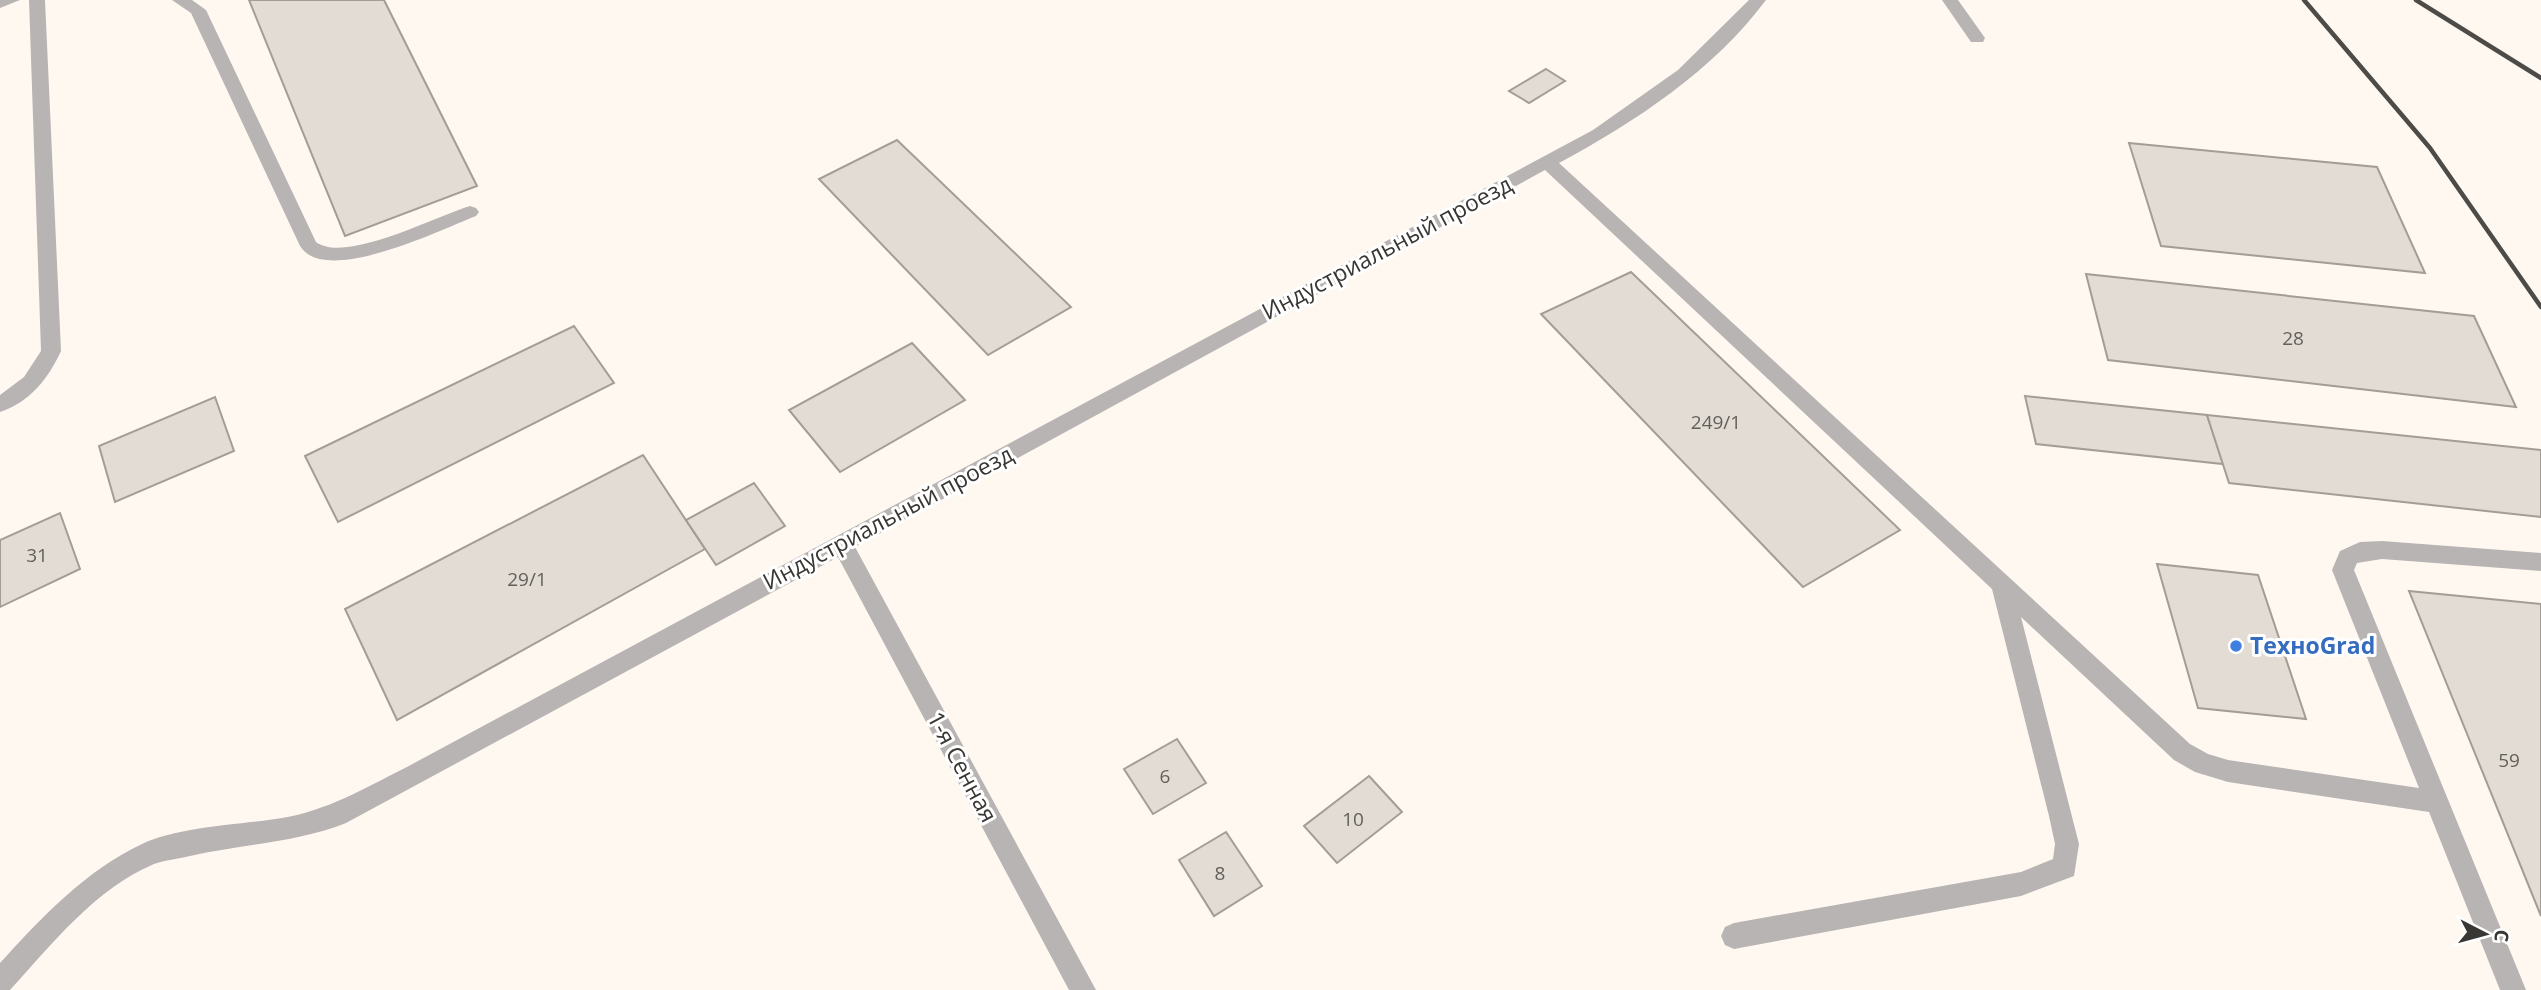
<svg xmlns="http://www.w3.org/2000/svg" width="2541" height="990" font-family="'Open Sans',sans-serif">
<rect width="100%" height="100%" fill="#fff8f1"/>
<g fill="#e2dcd4" stroke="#a39d96" stroke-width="2">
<path d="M249,0H384L477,186L345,236Z"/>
<path d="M1546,69L1565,81L1529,103L1509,91Z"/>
<path d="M897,140L1071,307L988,355L819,179Z"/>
<path d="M2129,143L2377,167L2425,273L2161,246Z"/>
<path d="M1631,272L1900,530L1803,587L1541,314Z"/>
<path d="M2086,274L2474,316L2516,407L2108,360Z"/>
<path d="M574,326L614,383L338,522L305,456Z"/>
<path d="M912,343L965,400L840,472L789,410Z"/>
<path d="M2025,396L2207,415L2223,464L2036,444Z"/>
<path d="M215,397L234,451L115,502L99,446Z"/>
<path d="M2207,415L2541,450V517L2229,483Z"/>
<path d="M643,455L705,549L397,720L345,609Z"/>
<path d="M754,483L785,526L716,565L686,520Z"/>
<path d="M60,513L80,569L0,607V540Z"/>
<path d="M2157,564L2258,575L2306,719L2198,708Z"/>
<path d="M2409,591L2541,604V916Z"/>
<path d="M1177,739L1206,783L1153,814L1124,769Z"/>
<path d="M1369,776L1402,812L1337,863L1304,826Z"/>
<path d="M1226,832L1262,886L1214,916L1179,860Z"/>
</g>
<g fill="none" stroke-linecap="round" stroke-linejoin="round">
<g fill="#b8b4b3" fill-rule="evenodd">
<path d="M0,0H20L0,8Z"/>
<path d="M29,0H45L61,351C48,379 30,402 0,412V395L24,377L41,351Z"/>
<path d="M172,0H192L206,10L316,242C345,264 436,216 470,206L476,208L479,212L476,216C442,229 325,287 300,246L191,13Z"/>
<path d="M1749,0H1766C1713,71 1635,122 1559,163L2190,744L2208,754L2228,760L2419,788L2332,570L2340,551L2360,542L2382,541L2541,553V571L2382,559L2357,563L2354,570L2526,990H2500L2429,812L2228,782L2195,772L2174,760L2021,617L2079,844L2074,876L2021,896L1734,949L1725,945L1721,936L1725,927L1734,923L2021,872L2053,859L2055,844L2049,816L1992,589L1545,170L855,547L1096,990H1069L838,557L346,823C296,843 242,844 190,856C178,859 165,860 154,864C96,888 51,945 10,990H0V963C42,917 85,871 142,844C181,826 240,825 282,818C326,811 365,788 405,768L1593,130L1678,70Z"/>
<path d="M1942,0H1958L1985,38L1983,42H1971Z"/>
</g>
<g stroke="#4d4b47" stroke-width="4.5">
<path d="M2304,0L2430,148L2541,307"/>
<path d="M2416,0L2541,78"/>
</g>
</g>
<circle fill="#3f7fe0" stroke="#fff" stroke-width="2.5" cx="2236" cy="646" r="7"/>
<g text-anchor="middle" stroke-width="6" stroke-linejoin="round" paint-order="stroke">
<g font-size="19" fill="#63605c">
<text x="2293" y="345">28</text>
<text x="1716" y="429">249/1</text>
<text x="37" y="562">31</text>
<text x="527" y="586">29/1</text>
<text x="2509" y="767">59</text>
<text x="1165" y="783">6</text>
<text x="1353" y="826">10</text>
<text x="1220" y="880">8</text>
</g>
<g font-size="23" fill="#393734" stroke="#fff">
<text transform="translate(1387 248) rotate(-28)" y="8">Индустриальный проезд</text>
<text transform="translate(888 518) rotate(-28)" y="8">Индустриальный проезд</text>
<text transform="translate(962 767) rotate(62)" y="8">1-я Сенная</text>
</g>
<g font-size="23" font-weight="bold" fill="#366cbe" stroke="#fff" text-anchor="start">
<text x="2250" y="654">ТехноGrad</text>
</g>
</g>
<g transform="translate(2485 934) rotate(96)" stroke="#ffffff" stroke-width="5" paint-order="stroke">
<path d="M0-5L12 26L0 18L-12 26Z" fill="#393734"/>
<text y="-10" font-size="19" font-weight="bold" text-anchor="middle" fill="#393734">С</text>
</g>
</svg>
